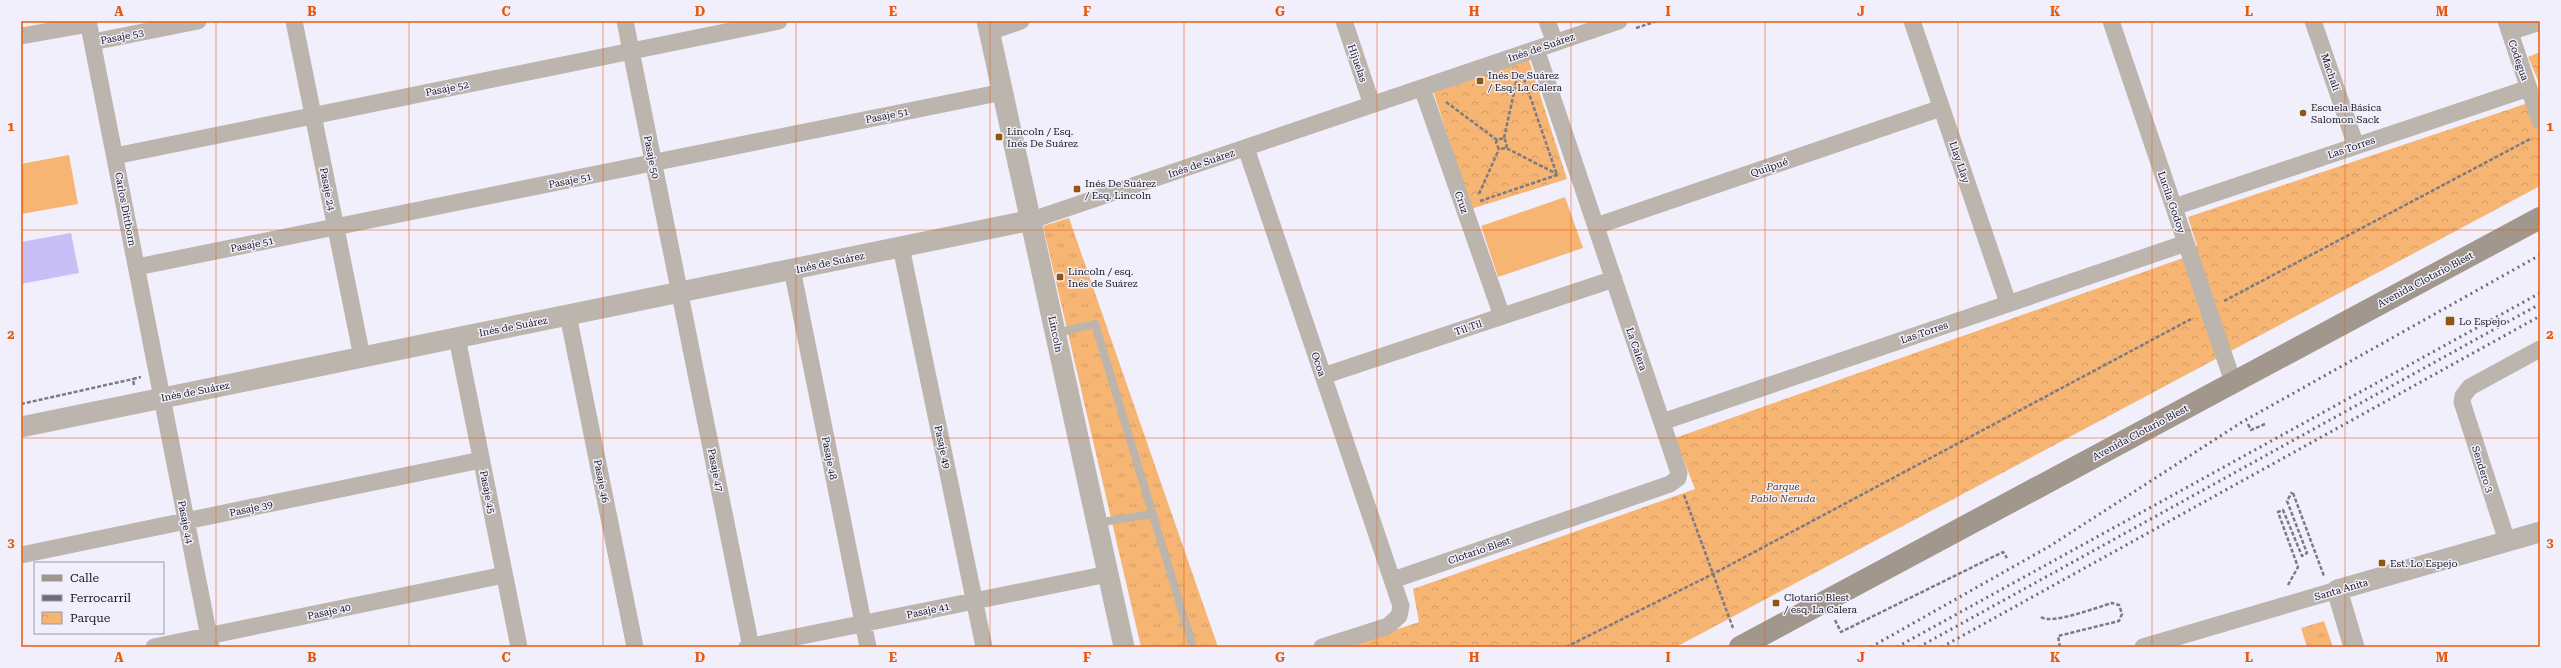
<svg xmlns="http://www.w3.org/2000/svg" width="2561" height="668" viewBox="0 0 2561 668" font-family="'Roboto Serif',serif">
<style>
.grass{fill:url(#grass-tufts)}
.park{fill:url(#park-crowns)}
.pitch{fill:#f6b573}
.building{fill:#c7bff6}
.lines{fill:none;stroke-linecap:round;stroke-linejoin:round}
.path{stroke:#7c7a84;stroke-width:2.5;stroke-dasharray:4 2;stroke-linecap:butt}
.service{stroke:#bcb5ae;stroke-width:8}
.minor{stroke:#bcb5ae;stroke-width:17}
.tertiary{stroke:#bcb5ae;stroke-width:21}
.secondary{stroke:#a2978d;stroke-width:22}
.rail{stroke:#6f6d77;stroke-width:3;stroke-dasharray:2 4;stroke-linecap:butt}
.grid{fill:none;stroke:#e8590c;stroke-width:1;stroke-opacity:0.55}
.poi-dot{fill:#8e560e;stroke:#f1effc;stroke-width:1.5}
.labels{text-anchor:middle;stroke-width:3;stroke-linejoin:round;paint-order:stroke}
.street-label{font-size:10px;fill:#18171e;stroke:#f1effc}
.poi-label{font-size:10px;fill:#18171e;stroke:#f1effc;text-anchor:start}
.park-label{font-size:10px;font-style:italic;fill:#5a3b1b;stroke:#f1effc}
.neatline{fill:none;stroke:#e8590c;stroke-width:1.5}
.grid-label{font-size:13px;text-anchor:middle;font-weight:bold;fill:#e8590c}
</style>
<defs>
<pattern id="grass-tufts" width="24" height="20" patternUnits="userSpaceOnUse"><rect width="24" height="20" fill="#f6b573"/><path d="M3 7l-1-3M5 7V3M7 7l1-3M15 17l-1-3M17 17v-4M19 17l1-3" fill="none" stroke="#d29b63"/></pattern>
<pattern id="park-crowns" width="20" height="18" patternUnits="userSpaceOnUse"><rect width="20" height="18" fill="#f6b573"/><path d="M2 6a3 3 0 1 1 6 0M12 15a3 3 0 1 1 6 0" fill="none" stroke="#d29b63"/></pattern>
</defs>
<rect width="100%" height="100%" fill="#f1effc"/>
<path class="grass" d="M 1069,218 L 1218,647 L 1141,647 L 1043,226 Z
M 2324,621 L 2333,647 L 2307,647 L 2301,628 Z"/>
<path class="park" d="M 2540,52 L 2540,85 L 2528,57 Z
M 1529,60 L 1567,179 L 1471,209 L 1433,90 Z
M 2540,99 L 2540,186 L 1676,647 L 1345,647 L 1419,622 L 1413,589 L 1695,489 L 1675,438 L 2183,258 L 2197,246 L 2188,217 Z"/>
<path class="pitch" d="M 69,155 L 78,204 L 21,214 L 21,164 Z
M 1565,197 L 1583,248 L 1498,277 L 1481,226 Z"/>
<path class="building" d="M 71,233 L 79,273 L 21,284 L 21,242 Z"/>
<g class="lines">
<path class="path" d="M 1636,28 L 1657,21
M 1522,73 L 1557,175
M 1446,102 L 1497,140
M 1504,138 L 1518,74
M 1506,148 L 1507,144 L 1504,138 L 1497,140 L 1496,143 L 1499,149 L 1506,148 L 1557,174
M 1479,194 L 1499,149
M 1480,201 L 1560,174
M 2224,301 L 2532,138
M 134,385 L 133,379 L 141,377
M 21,404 L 133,379
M 2248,424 L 2251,430 L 2265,424
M 2293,493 L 2324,576
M 1684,495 L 1733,628
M 2288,585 L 2298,567 L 2278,512 L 2283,510 L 2302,556 L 2307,553 L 2287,501 L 2292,492
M 2041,617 C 2051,625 2098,607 2112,603 L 2119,605 L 2122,614 L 2119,621 L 2058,636 L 2060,647
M 1835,620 L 1841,632 L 2003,552 L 2007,558
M 1566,647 L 1713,574 L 2193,318"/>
<path class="service" d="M 1057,333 L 1095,324 L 1193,647
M 1097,523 L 1152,514"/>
<path class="minor" d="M 88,21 L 211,647
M 294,21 L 362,357
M 625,21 L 751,647
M 1344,21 L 1372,105
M 1547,21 L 1555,43
M 1912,21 L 2008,303
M 2111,21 L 2233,382
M 2313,21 L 2356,146
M 2506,21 L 2540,121
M 989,32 L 1021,21
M 2510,32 L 2540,22
M 21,36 L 89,24
M 93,42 L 198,21
M 1422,88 L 1502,316
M 1246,148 L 1401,606 L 1399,616 L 1388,626 L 1322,647
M 115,156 L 779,21
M 2174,207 L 2529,88
M 1032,220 L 1619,21
M 1596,226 L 1941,108
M 901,247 L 984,647
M 137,267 L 1003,92
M 792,269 L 868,647
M 568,315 L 635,647
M 457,338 L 519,647
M 1323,376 L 1614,279
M 1662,422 L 2186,243
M 2507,541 L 2462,402 L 2463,396 L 2470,387 L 2540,349
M 21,555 L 481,460
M 1393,580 L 1670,484 L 1678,478 L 1679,473 L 1536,49
M 154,647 L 504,575
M 747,647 L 1108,574
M 2143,647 L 2337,590"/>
<path class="tertiary" d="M 987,21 L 1124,647
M 21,427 L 1032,220
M 2354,647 L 2337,590 L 2540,532"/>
<path class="secondary" d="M 1740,647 L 2540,218"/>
<path class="rail" d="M 1871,647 L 2050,546 L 2242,422 L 2540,255
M 1897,647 L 2540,293
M 1919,647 L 2540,304
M 1942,647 L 2540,316"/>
</g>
<path class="grid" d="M 216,21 L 216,647M 409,21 L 409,647M 603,21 L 603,647M 796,21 L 796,647M 990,21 L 990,647M 1184,21 L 1184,647M 1377,21 L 1377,647M 1571,21 L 1571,647M 1765,21 L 1765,647M 1958,21 L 1958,647M 2152,21 L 2152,647M 2345,21 L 2345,647M 21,230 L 2540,230M 21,438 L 2540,438"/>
<g class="poi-dot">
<rect x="1476" y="77" width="8" height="8" rx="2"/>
<circle cx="2303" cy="113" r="4"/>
<rect x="995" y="133" width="8" height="8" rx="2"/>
<rect x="1073" y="185" width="8" height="8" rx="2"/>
<rect x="1056" y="273" width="8" height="8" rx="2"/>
<rect x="2445" y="316" width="10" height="10" rx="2"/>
<rect x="2378" y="559" width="8" height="8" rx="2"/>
<rect x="1772" y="599" width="8" height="8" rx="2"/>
</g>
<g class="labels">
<g class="street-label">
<text transform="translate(122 36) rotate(-11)" y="4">Pasaje 53</text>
<text transform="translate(1541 47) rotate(-19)" y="4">Inés de Suárez</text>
<text transform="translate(2519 60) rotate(71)" y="4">Codegua</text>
<text transform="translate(1358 63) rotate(71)" y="4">Hijuelas</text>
<text transform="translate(2331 72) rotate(71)" y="4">Machalí</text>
<text transform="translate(447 88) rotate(-11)" y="4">Pasaje 52</text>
<text transform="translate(887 115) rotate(-11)" y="4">Pasaje 51</text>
<text transform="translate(2351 147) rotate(-19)" y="4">Las Torres</text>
<text transform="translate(652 157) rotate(79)" y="4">Pasaje 50</text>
<text transform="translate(1960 162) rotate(71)" y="4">Llay Llay</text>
<text transform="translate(1201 163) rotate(-19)" y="4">Inés de Suárez</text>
<text transform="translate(1769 167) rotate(-19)" y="4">Quilpué</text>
<text transform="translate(570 180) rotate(-11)" y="4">Pasaje 51</text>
<text transform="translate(328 189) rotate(79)" y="4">Pasaje 24</text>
<text transform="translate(1462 202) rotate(71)" y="4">Cruz</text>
<text transform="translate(2172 202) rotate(71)" y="4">Lucila Godoy</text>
<text transform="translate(126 209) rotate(79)" y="4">Carlos Dittborn</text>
<text transform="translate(252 244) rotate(-11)" y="4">Pasaje 51</text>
<text transform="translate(830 262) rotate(-12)" y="4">Inés de Suárez</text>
<text transform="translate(2425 279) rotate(-28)" y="4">Avenida Clotario Blest</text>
<text transform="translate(513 326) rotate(-11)" y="4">Inés de Suárez</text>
<text transform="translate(1468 327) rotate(-19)" y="4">Til Til</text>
<text transform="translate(1924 332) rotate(-19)" y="4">Las Torres</text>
<text transform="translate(1056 334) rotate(78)" y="4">Lincoln</text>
<text transform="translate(1637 349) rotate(71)" y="4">La Calera</text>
<text transform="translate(1319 364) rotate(71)" y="4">Ocoa</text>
<text transform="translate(195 391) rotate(-11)" y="4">Inés de Suárez</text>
<text transform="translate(2140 432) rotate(-28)" y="4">Avenida Clotario Blest</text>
<text transform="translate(943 447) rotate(78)" y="4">Pasaje 49</text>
<text transform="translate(830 458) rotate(79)" y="4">Pasaje 48</text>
<text transform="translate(2483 469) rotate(72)" y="4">Sendero 3</text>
<text transform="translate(716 470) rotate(79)" y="4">Pasaje 47</text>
<text transform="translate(602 481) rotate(79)" y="4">Pasaje 46</text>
<text transform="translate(488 492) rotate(79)" y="4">Pasaje 45</text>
<text transform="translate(251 508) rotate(-12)" y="4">Pasaje 39</text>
<text transform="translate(186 522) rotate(79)" y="4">Pasaje 44</text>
<text transform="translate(1479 550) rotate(-19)" y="4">Clotario Blest</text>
<text transform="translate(2341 589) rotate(-16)" y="4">Santa Anita</text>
<text transform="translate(928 610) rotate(-12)" y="4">Pasaje 41</text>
<text transform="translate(329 611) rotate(-12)" y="4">Pasaje 40</text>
</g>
<g class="poi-label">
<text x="1488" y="79">Inés De Suárez<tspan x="1488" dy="12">/ Esq. La Calera</tspan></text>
<text x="2311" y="111">Escuela Básica<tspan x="2311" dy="12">Salomon Sack</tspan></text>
<text x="1007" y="135">Lincoln / Esq.<tspan x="1007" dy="12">Inés De Suárez</tspan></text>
<text x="1085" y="187">Inés De Suárez<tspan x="1085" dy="12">/ Esq. Lincoln</tspan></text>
<text x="1068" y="275">Lincoln / esq.<tspan x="1068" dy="12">Inés de Suárez</tspan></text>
<text x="2459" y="325">Lo Espejo</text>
<text x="2390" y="567">Est. Lo Espejo</text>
<text x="1784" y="601">Clotario Blest<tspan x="1784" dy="12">/ esq. La Calera</tspan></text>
</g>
<g class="park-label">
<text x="1783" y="490">Parque<tspan x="1783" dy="12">Pablo Neruda</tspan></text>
</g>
</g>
<rect width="2561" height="668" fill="none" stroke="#f1effc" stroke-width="44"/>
<rect x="34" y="562" width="130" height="72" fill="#f1effc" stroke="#9a99a3"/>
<rect x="42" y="575" width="20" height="6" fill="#a2978d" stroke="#9a99a3"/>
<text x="70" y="582" font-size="12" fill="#18171e">Calle</text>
<rect x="42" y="595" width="20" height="6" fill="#6f6d77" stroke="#9a99a3"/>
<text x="70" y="602" font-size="12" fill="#18171e">Ferrocarril</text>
<rect x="42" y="612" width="20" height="12" fill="url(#park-crowns)" stroke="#9a99a3"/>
<text x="70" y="622" font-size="12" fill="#18171e">Parque</text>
<rect x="22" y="22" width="2517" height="624" class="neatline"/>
<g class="grid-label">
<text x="119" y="16">A</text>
<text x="312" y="16">B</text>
<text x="506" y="16">C</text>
<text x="700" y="16">D</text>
<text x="893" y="16">E</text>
<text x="1087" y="16">F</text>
<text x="1280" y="16">G</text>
<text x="1474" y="16">H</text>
<text x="1668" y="16">I</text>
<text x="1861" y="16">J</text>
<text x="2055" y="16">K</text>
<text x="2249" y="16">L</text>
<text x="2442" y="16">M</text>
<text x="11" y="131">1</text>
<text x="2550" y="131">1</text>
<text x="11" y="339">2</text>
<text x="2550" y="339">2</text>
<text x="11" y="547">3</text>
<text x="2550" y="547">3</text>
<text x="119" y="662">A</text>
<text x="312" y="662">B</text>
<text x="506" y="662">C</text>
<text x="700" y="662">D</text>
<text x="893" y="662">E</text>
<text x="1087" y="662">F</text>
<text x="1280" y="662">G</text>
<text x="1474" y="662">H</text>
<text x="1668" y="662">I</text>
<text x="1861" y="662">J</text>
<text x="2055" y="662">K</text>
<text x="2249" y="662">L</text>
<text x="2442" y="662">M</text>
</g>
</svg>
